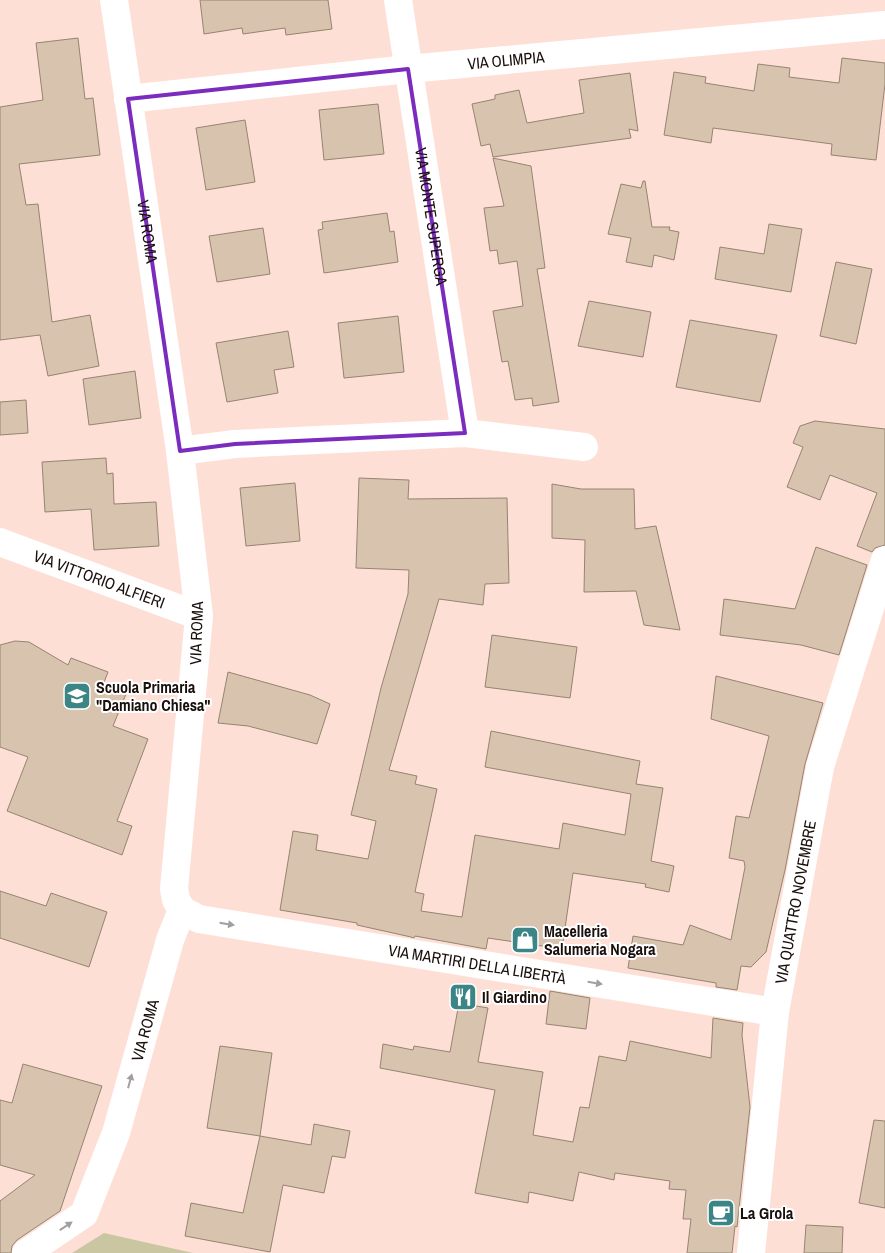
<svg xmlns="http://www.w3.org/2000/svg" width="885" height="1253" viewBox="0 0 885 1253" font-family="'Archivo Narrow',sans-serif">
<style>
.green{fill:#cbc6a2}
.building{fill:#d7c3ae;stroke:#968470}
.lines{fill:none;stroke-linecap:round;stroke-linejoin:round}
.minor{stroke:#fff;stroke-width:28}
.oneway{fill:#a39f9e}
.marked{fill:none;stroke:#7b2cbf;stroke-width:4;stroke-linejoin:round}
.labels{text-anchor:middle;stroke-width:4;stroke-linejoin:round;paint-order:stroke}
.street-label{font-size:16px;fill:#190f0c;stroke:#fff}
.poi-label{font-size:16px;font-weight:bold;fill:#190f0c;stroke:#fff;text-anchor:start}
</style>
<rect width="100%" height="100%" fill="#fedfd6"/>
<path class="green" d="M 104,1233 L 193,1253 L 72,1253 Z"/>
<path class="building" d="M 200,0 L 328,0 L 332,29 L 286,35 L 285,28 L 243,34 L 242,28 L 204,34 Z
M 78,38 L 85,99 L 93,98 L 100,155 L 19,164 L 26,205 L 38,204 L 52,322 L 90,315 L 99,366 L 48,376 L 40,335 L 0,340 L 0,107 L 43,100 L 36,43 Z
M 842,58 L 885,63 L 885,84 L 876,160 L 831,155 L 832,144 L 713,128 L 711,143 L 664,135 L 674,72 L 706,77 L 705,83 L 754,91 L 758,64 L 790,68 L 789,77 L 839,83 Z
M 630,73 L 638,131 L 629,129 L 631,138 L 493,157 L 490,144 L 481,146 L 472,104 L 495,99 L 495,95 L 519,90 L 527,123 L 584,113 L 579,80 Z
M 378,104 L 384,154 L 324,160 L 319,110 Z
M 245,120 L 255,182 L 206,190 L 196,128 Z
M 493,158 L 531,166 L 545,268 L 537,269 L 559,402 L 533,406 L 532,398 L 515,400 L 508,361 L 502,362 L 493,311 L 523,306 L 517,261 L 499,264 L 497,250 L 490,251 L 484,208 L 504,206 Z
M 643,181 L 645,181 L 652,227 L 670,227 L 669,230 L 679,232 L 674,260 L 654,255 L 652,267 L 626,262 L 631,238 L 608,234 L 621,184 L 641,188 Z
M 387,213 L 390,232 L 394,231 L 398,262 L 324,273 L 318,230 L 323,229 L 322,222 Z
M 769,224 L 802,229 L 791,292 L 715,279 L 720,247 L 764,254 Z
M 263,228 L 270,274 L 217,282 L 209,236 Z
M 836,262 L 872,269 L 856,344 L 820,336 Z
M 589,301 L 651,312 L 643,357 L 578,346 Z
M 398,316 L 404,372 L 344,378 L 338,323 Z
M 690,320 L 777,335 L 760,402 L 676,387 Z
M 288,331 L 294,367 L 274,370 L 278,393 L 227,402 L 216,343 Z
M 135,371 L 141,418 L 89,425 L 83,379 Z
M 26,400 L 28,433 L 0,435 L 0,402 Z
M 815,421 L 885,429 L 885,545 L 875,548 L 872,552 L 857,546 L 877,493 L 830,475 L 820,500 L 787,487 L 803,447 L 793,443 L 800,426 Z
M 106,458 L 107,474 L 113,473 L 114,504 L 156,502 L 159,546 L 94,550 L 91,509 L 45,512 L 42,462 Z
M 359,478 L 409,480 L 408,499 L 507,498 L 509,583 L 485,584 L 483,605 L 439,599 L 389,770 L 417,776 L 415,784 L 437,789 L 415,892 L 424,894 L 421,911 L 462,917 L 475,835 L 559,849 L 563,823 L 625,835 L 631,794 L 485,767 L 491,731 L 640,761 L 636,784 L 663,788 L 651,861 L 674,866 L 669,892 L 645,887 L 646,884 L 573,873 L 562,949 L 488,938 L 486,949 L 415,936 L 414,938 L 411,937 L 357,925 L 357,923 L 280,910 L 293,831 L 318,835 L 316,850 L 368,859 L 376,821 L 351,815 L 381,688 L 408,594 L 409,570 L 356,568 Z
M 295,483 L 300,541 L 246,546 L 240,488 Z
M 552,484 L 581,489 L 634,489 L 635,529 L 656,526 L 680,630 L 644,625 L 636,591 L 584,592 L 585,540 L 552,538 Z
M 816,547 L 867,565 L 839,655 L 801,645 L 720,635 L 724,599 L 795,609 Z
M 492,635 L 577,647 L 570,698 L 485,687 Z
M 15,641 L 29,642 L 68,665 L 71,658 L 108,672 L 103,685 L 126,694 L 113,726 L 148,739 L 117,821 L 132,826 L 122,855 L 7,811 L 28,757 L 0,747 L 0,645 Z
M 228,672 L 310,695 L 330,704 L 317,744 L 248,726 L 218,723 Z
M 716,676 L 823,703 L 805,764 L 785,870 L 766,952 L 751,967 L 741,966 L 737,990 L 716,987 L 716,983 L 628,968 L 633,936 L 683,945 L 690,925 L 731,940 L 745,867 L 744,861 L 729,858 L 736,816 L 749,818 L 769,736 L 711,719 Z
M 0,891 L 46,906 L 51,893 L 107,912 L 89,967 L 0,938 Z
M 550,991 L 590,998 L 586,1029 L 546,1024 Z
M 459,1003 L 488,1008 L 478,1062 L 543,1072 L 533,1135 L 573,1142 L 580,1107 L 589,1108 L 599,1056 L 626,1061 L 630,1041 L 711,1058 L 713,1018 L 743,1023 L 742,1035 L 750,1107 L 737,1227 L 735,1226 L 732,1253 L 687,1253 L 691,1219 L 683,1219 L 686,1190 L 669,1189 L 670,1181 L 615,1173 L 614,1180 L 579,1172 L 573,1201 L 529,1192 L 528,1203 L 475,1193 L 495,1090 L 380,1068 L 383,1044 L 413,1050 L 414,1046 L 450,1052 Z
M 220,1046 L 272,1053 L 260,1136 L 207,1128 Z
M 23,1064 L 102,1086 L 60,1211 L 17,1240 L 12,1246 L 11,1253 L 0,1253 L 0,1201 L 35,1175 L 0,1165 L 0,1100 L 12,1103 Z
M 874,1120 L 885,1121 L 885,1208 L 859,1203 Z
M 314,1124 L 350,1131 L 345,1158 L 332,1156 L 324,1193 L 283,1185 L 270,1252 L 185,1236 L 191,1203 L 243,1213 L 260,1136 L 311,1145 Z
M 806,1225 L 843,1227 L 842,1253 L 804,1253 Z"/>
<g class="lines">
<g class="minor">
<path id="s1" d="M 114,0 L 180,451 L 199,616 L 174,889 L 176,900 L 182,910"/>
<path id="s2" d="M 398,0 L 465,433"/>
<path id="s3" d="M 128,99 L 408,69 L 885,25"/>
<path d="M 180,451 L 235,444 L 465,433 L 584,447"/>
<path id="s4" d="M 0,542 L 199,616"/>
<path id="s5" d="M 182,910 L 199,919 L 775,1012"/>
<path id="s6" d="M 26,1253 L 84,1214 L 116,1133 L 170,940 L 182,910"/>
<path id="s7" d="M 751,1253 L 775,1012 L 820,767 L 885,560"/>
</g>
</g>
<defs><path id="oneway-solid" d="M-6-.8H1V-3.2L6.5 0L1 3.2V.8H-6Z" transform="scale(1.25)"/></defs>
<g class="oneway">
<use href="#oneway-solid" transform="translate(227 924) rotate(9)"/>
<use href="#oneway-solid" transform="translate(595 983) rotate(9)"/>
<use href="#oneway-solid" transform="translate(130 1081) rotate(-75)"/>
<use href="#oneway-solid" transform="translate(66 1226) rotate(-34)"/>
</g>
<path class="marked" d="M 408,69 L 465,433 L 235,444 L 180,451 L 128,99 Z"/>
<defs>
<g id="school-square" transform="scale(1.4375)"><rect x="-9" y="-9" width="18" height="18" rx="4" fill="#3c8586" stroke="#fff"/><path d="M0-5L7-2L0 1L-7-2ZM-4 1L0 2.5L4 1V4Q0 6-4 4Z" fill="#fff"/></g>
<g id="shop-square" transform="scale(1.4375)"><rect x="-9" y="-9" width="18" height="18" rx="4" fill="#3c8586" stroke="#fff"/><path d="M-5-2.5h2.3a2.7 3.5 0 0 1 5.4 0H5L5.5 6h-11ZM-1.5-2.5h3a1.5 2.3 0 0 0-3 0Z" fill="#fff"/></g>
<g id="restaurant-square" transform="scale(1.4375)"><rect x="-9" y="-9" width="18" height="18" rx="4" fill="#3c8586" stroke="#fff"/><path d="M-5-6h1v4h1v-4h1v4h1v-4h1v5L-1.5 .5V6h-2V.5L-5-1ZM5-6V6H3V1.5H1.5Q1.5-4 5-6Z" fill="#fff"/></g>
<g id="cafe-square" transform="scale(1.4375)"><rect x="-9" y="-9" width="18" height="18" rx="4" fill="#3c8586" stroke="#fff"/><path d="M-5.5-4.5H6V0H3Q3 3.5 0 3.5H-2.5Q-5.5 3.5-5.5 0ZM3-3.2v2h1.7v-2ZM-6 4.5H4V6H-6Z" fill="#fff"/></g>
</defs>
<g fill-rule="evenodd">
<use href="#school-square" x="77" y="696"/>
<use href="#shop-square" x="525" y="940"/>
<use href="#restaurant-square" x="463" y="997"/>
<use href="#cafe-square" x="721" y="1213"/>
</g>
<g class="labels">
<g class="street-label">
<text dy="6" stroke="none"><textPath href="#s3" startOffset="380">VIA OLIMPIA</textPath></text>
<text dy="6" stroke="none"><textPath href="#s2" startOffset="219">VIA MONTE SUPERGA</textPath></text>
<text dy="6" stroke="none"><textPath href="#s1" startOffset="234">VIA ROMA</textPath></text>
<text dy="6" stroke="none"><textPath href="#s4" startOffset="106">VIA VITTORIO ALFIERI</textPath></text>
<text transform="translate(196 633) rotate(-88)" y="6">VIA ROMA</text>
<text dy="6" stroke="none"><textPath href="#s7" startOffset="354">VIA QUATTRO NOVEMBRE</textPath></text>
<text dy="6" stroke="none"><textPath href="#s5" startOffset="301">VIA MARTIRI DELLA LIBERTÀ</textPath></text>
<text dy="6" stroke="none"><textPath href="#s6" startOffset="264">VIA ROMA</textPath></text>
</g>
<g class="poi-label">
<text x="96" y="693">Scuola Primaria<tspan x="96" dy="18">"Damiano Chiesa"</tspan></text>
<text x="544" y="937">Macelleria<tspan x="544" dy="18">Salumeria Nogara</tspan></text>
<text x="482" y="1003">Il Giardino</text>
<text x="740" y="1219">La Grola</text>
</g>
</g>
</svg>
